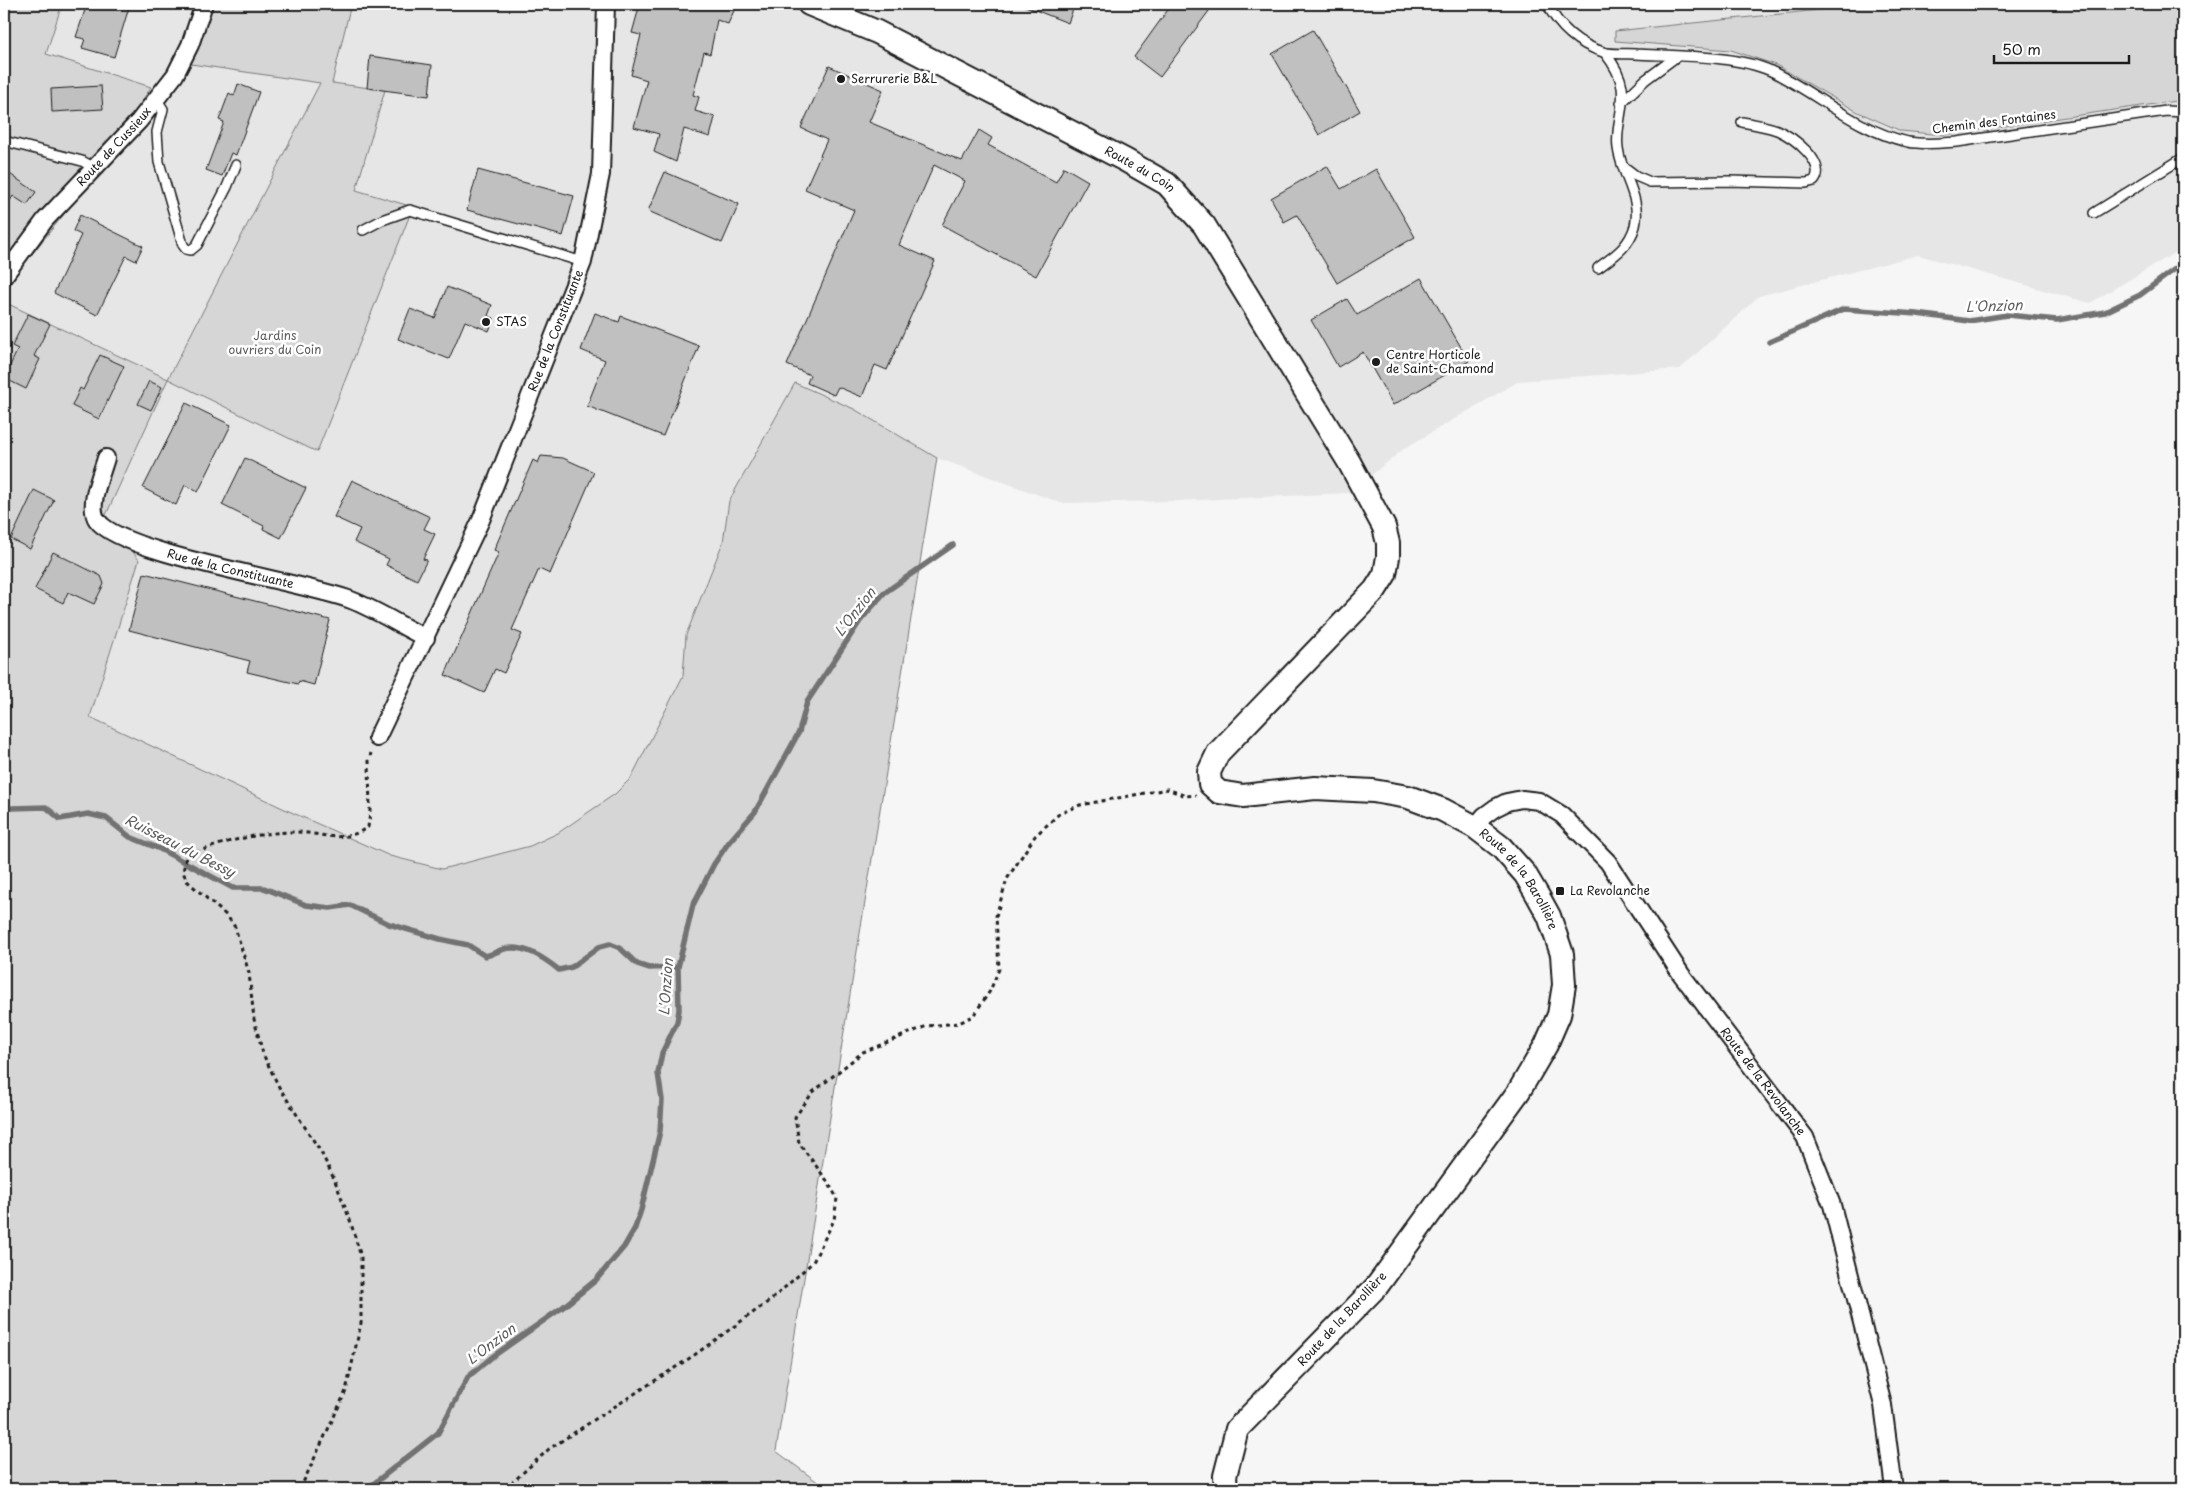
<svg xmlns="http://www.w3.org/2000/svg" width="2187" height="1493" viewBox="0 0 2187 1493" font-family="'Playpen Sans',sans-serif">
<style>
.built{fill:#e6e6e6}
.green{fill:#d6d6d6;stroke:#797979}
.lines{fill:none;stroke-linecap:round;stroke-linejoin:round}
.stream{stroke:#727272;stroke-width:5.5}
.building{fill:#c0c0c0;stroke:#1c1c1c}
.lane-casing{stroke:#1c1c1c;stroke-width:12}
.street-casing{stroke:#1c1c1c;stroke-width:20}
.secondary-casing{stroke:#1c1c1c;stroke-width:26}
.path{stroke:#1c1c1c;stroke-width:3;stroke-dasharray:4 4;stroke-linecap:butt}
.lane{stroke:#fff;stroke-width:9}
.street{stroke:#fff;stroke-width:16}
.secondary{stroke:#fff;stroke-width:22}
.poi-dot{fill:#1c1c1c;stroke:#fff;stroke-width:2}
.labels{text-anchor:middle;stroke-width:5;stroke-linejoin:round;paint-order:stroke}
.poi-label{font-size:12px;fill:#1c1c1c;stroke:#fff;text-anchor:start}
.street-label{font-size:12px;fill:#1c1c1c;stroke:#fff}
.park-label{font-size:12px;fill:#5d5d5d;stroke:#fff}
.water-label{font-size:14px;font-style:italic;fill:#5d5d5d;stroke:#fff}
</style>
<rect width="100%" height="100%" fill="#f6f6f6"/>
<filter id="ink" filterUnits="userSpaceOnUse"><feTurbulence type="fractalNoise" baseFrequency=".02" numOctaves="2"/><feDisplacementMap in="SourceGraphic" scale="10" xChannelSelector="R" yChannelSelector="G"/><feConvolveMatrix kernelMatrix="1 2 1 2 8 2 1 2 1" color-interpolation-filters="sRGB"/></filter>
<g filter="url(#ink)">
<path class="built" d="M 62,4 L 1878,4 L 1616,31 L 1615,41 L 1731,50 L 1776,65 L 1858,112 L 1901,131 L 1943,135 L 2183,100 L 2183,248 L 2090,303 L 1918,255 L 1759,296 L 1680,369 L 1519,381 L 1405,448 L 1349,493 L 1178,501 L 1061,503 L 937,458 L 854,409 L 795,383 L 729,501 L 723,542 L 686,635 L 683,676 L 631,778 L 615,794 L 558,833 L 530,846 L 442,869 L 390,856 L 291,812 L 90,718 L 139,560 L 106,515 L 168,379 L 4,302 L 4,289 L 93,178 L 151,87 L 45,54 Z"/>
<path class="green" d="M 4,4 L 62,4 L 46,54 L 151,87 L 93,178 L 4,289 Z
M 212,4 L 351,4 L 332,83 L 385,90 L 356,190 L 413,207 L 317,452 L 168,379 L 106,515 L 139,560 L 90,717 L 291,812 L 390,856 L 442,869 L 530,846 L 558,833 L 615,794 L 631,778 L 683,676 L 686,635 L 723,542 L 729,501 L 795,383 L 854,409 L 937,458 L 776,1451 L 827,1489 L 4,1489 L 4,302 L 168,379 L 320,83 L 191,64 Z
M 1878,4 L 2183,4 L 2183,100 L 1943,135 L 1901,131 L 1858,112 L 1776,65 L 1731,50 L 1615,41 L 1615,31 Z"/>
<g class="lines">
<path class="stream" d="M 1769,342 L 1844,309 L 1917,314 L 1969,321 L 2007,315 L 2057,320 L 2105,312 L 2140,295 L 2183,263
M 4,811 L 12,808 L 46,807 L 60,819 L 88,814 L 106,818 L 130,837 L 160,849 L 233,888 L 264,888 L 306,905 L 330,908 L 350,905 L 389,924 L 440,939 L 468,945 L 485,956 C 492,955 497,951 504,949 C 524,944 544,958 559,970 L 572,967 L 599,947 L 610,944 L 620,948 L 637,964 L 649,968 L 678,967
M 367,1489 L 438,1433 L 468,1377 L 492,1357 L 563,1307 L 596,1280 L 624,1247 L 635,1228 L 641,1210 L 660,1131 L 662,1100 L 658,1073 L 662,1053 L 677,1022 L 679,1010 L 678,967 L 693,905 L 714,864 L 729,842 L 755,812 L 799,732 L 807,702 L 860,621 L 884,593 L 953,545"/>
</g>
<path class="building" d="M 87,4 L 130,4 L 114,57 L 82,48 L 85,39 L 76,37 Z
M 640,4 L 737,4 L 728,24 L 717,20 L 710,54 L 704,52 L 693,95 L 699,97 L 695,111 L 715,117 L 710,137 L 684,129 L 676,162 L 654,152 L 659,134 L 634,127 L 647,80 L 631,75 L 641,35 L 632,33 Z
M 1020,4 L 1075,4 L 1068,23 Z
M 1172,4 L 1199,4 L 1209,11 L 1160,77 L 1134,57 Z
M 1313,30 L 1360,111 L 1319,135 L 1272,54 Z
M 370,56 L 432,65 L 429,96 L 367,88 Z
M 829,66 L 883,90 L 869,122 L 962,161 L 979,130 L 992,138 L 988,145 L 1056,182 L 1064,167 L 1088,181 L 1036,276 L 942,225 L 965,181 L 934,165 L 899,245 L 935,261 L 887,370 L 875,365 L 862,397 L 838,387 L 834,395 L 807,383 L 810,375 L 787,365 L 854,210 L 805,189 L 827,140 L 801,128 Z
M 238,84 L 259,92 L 236,155 L 231,153 L 222,176 L 206,170 L 224,122 L 219,120 L 229,93 L 234,96 Z
M 101,86 L 103,109 L 52,112 L 51,89 Z
M 1327,166 L 1341,189 L 1376,169 L 1415,237 L 1337,283 L 1297,215 L 1284,222 L 1271,198 Z
M 4,170 L 36,192 L 27,205 L 13,196 L 4,210 Z
M 478,170 L 574,196 L 563,236 L 467,210 Z
M 665,172 L 739,204 L 722,243 L 648,211 Z
M 80,215 L 143,246 L 136,261 L 126,256 L 97,315 L 54,293 L 81,235 L 73,231 Z
M 1421,278 L 1469,361 L 1393,405 L 1363,352 L 1338,367 L 1311,320 L 1347,299 L 1357,315 Z
M 447,287 L 492,305 L 488,316 L 494,318 L 489,331 L 465,321 L 449,359 L 398,339 L 410,309 L 435,318 Z
M 595,313 L 619,322 L 621,316 L 699,346 L 663,436 L 587,406 L 605,360 L 581,350 Z
M 28,314 L 50,324 L 34,356 L 40,359 L 26,389 L 4,378 L 18,349 L 12,346 Z
M 100,355 L 124,366 L 99,419 L 72,406 L 80,388 L 83,390 Z
M 149,381 L 162,387 L 151,410 L 138,404 Z
M 186,403 L 231,425 L 198,492 L 185,485 L 176,505 L 143,488 Z
M 541,456 L 563,458 L 594,472 L 550,574 L 539,569 L 512,630 L 522,634 L 504,673 L 495,669 L 484,693 L 445,675 L 499,552 L 494,550 L 533,460 L 538,463 Z
M 245,458 L 306,488 L 281,538 L 263,529 L 264,526 L 222,505 Z
M 352,480 L 430,517 L 424,529 L 435,534 L 423,559 L 427,560 L 417,580 L 386,565 L 389,559 L 354,542 L 360,529 L 334,517 Z
M 34,490 L 54,500 L 30,549 L 11,539 Z
M 53,552 L 101,576 L 104,584 L 94,604 L 68,592 L 63,603 L 35,589 Z
M 144,573 L 330,620 L 314,685 L 299,681 L 298,684 L 247,672 L 250,661 L 129,630 Z"/>
<g class="lines">
<g class="lane-casing">
<path id="lane" d="M 1547,4 C 1559,27 1578,44 1603,52 C 1613,55 1626,53 1636,54 C 1675,56 1737,55 1771,71 C 1817,93 1857,131 1908,142 C 1925,145 1941,143 1957,142 L 2166,111 L 2183,112
M 157,100 L 163,109 L 157,132 L 159,162 L 183,245 L 186,249 L 191,250 L 197,245 L 227,187 L 236,165
M 1621,103 L 1645,80 L 1676,57
M 4,141 L 82,161 L 93,167
M 1623,166 L 1636,176 L 1650,182 L 1729,181 L 1806,183 L 1814,181 C 1828,163 1793,137 1777,130 C 1766,126 1754,124 1742,122
M 2094,213 L 2183,158
M 363,230 L 382,220 L 410,210 L 583,262
M 1598,268 C 1614,256 1629,247 1635,226 C 1642,198 1621,174 1618,148 C 1615,128 1625,107 1622,87 C 1620,74 1613,63 1605,53"/>
</g>
<g class="street-casing">
<g id="street">
<path id="s1" d="M 4,276 L 45,220 L 139,121 L 175,75 L 190,45 L 204,4"/>
<path id="s2" d="M 106,458 C 102,473 87,506 97,520 C 120,554 304,582 351,600 C 377,610 401,626 426,638"/>
<path id="s3" d="M 377,738 L 481,520 L 583,262 L 601,174 L 606,4"/>
<path id="s4" d="M 1475,827 L 1484,816 L 1495,808 L 1507,802 L 1522,799 L 1539,801 L 1562,815 L 1608,862 L 1681,974 L 1805,1137 L 1832,1205 L 1883,1405 L 1894,1489"/>
</g>
</g>
<g class="secondary-casing">
<g id="secondary">
<path id="s5" d="M 809,4 L 877,32 L 1125,160 L 1167,184 L 1204,225 L 1349,462 L 1384,527 L 1388,543 L 1388,557 L 1385,574 L 1375,590 L 1218,753 L 1209,772 L 1210,784 L 1219,792 L 1243,796 L 1315,788 L 1373,791 L 1408,797 L 1443,810 L 1475,827 L 1501,847 L 1525,874 L 1538,896 L 1549,916 L 1562,954 L 1564,985 L 1559,1015 L 1546,1045 L 1519,1091 L 1377,1286 L 1237,1429 L 1225,1476 L 1226,1489"/>
</g>
</g>
<path class="path" d="M 300,1489 L 346,1391 L 361,1323 L 361,1257 L 350,1220 L 335,1181 L 321,1152 L 279,1087 L 263,1054 L 254,1019 L 249,973 L 235,927 L 227,916 L 187,881 L 183,872 L 186,857 C 217,843 256,833 290,832 C 319,831 340,846 368,827 L 370,813 L 369,760 L 371,753
M 505,1489 L 549,1449 L 693,1356 L 772,1299 L 813,1262 L 834,1220 L 837,1198 L 828,1182 L 799,1143 L 795,1117 L 813,1092 L 863,1052 L 927,1026 L 959,1023 L 973,1016 L 990,991 L 999,969 L 996,916 L 1007,879 L 1035,836 L 1059,814 L 1080,805 L 1167,789 L 1186,796 L 1196,795"/>
<use href="#lane" class="lane"/>
<use href="#street" class="street"/>
<use href="#secondary" class="secondary"/>
</g>
</g>
<g class="poi-dot">
<circle cx="841" cy="79" r="5"/>
<circle cx="486" cy="322" r="5"/>
<circle cx="1376" cy="362" r="5"/>
<rect x="1555" y="886" width="10" height="10" rx="2.5"/>
</g>
<g class="labels">
<g class="poi-label">
<text x="851" y="83">Serrurerie B&amp;L</text>
<text x="496" y="326">STAS</text>
<text x="1386" y="359">Centre Horticole<tspan x="1386" dy="14">de Saint-Chamond</tspan></text>
<text x="1570" y="895">La Revolanche</text>
</g>
<g class="street-label">
<text transform="translate(1994 122) rotate(-7)" y="4">Chemin des Fontaines</text>
<text dy="4" stroke="none"><textPath href="#s1" startOffset="170">Route de Cussieux</textPath></text>
<text dy="4" stroke="none"><textPath href="#s5" startOffset="370">Route du Coin</textPath></text>
<text dy="4" stroke="none"><textPath href="#s3" startOffset="445">Rue de la Constituante</textPath></text>
<text dy="4" stroke="none"><textPath href="#s2" startOffset="208">Rue de la Constituante</textPath></text>
<text dy="4" stroke="none"><textPath href="#s5" startOffset="1479">Route de la Barollière</textPath></text>
<text dy="4" stroke="none"><textPath href="#s4" startOffset="435">Route de la Revolanche</textPath></text>
<text transform="translate(1342 1319) rotate(-47)" y="4">Route de la Barollière</text>
</g>
<g class="park-label">
<text x="275" y="340">Jardins<tspan x="275" dy="14">ouvriers du Coin</tspan></text>
</g>
<g class="water-label">
<text transform="translate(1994 306) rotate(-2)" y="5">L'Onzion</text>
<text transform="translate(855 612) rotate(-52)" y="5">L'Onzion</text>
<text transform="translate(180 846) rotate(27)" y="5">Ruisseau du Bessy</text>
<text transform="translate(666 987) rotate(-86)" y="5">L'Onzion</text>
<text transform="translate(491 1344) rotate(-37)" y="5">L'Onzion</text>
</g>
</g>
<rect width="2187" height="1493" fill="none" stroke="#fff" stroke-width="20"/>
<rect x="10" y="10" width="2167" height="1473" fill="none" stroke="#1c1c1c" stroke-width="2" filter="url(#ink)"/>
<path d="M1994 55v8h135v-8" fill="none" stroke="#1c1c1c" stroke-width="2.5"/>
<text x="2002" y="55" font-size="15" fill="#1c1c1c" stroke="#ffffff" stroke-width="4" paint-order="stroke">50 m</text>
</svg>
